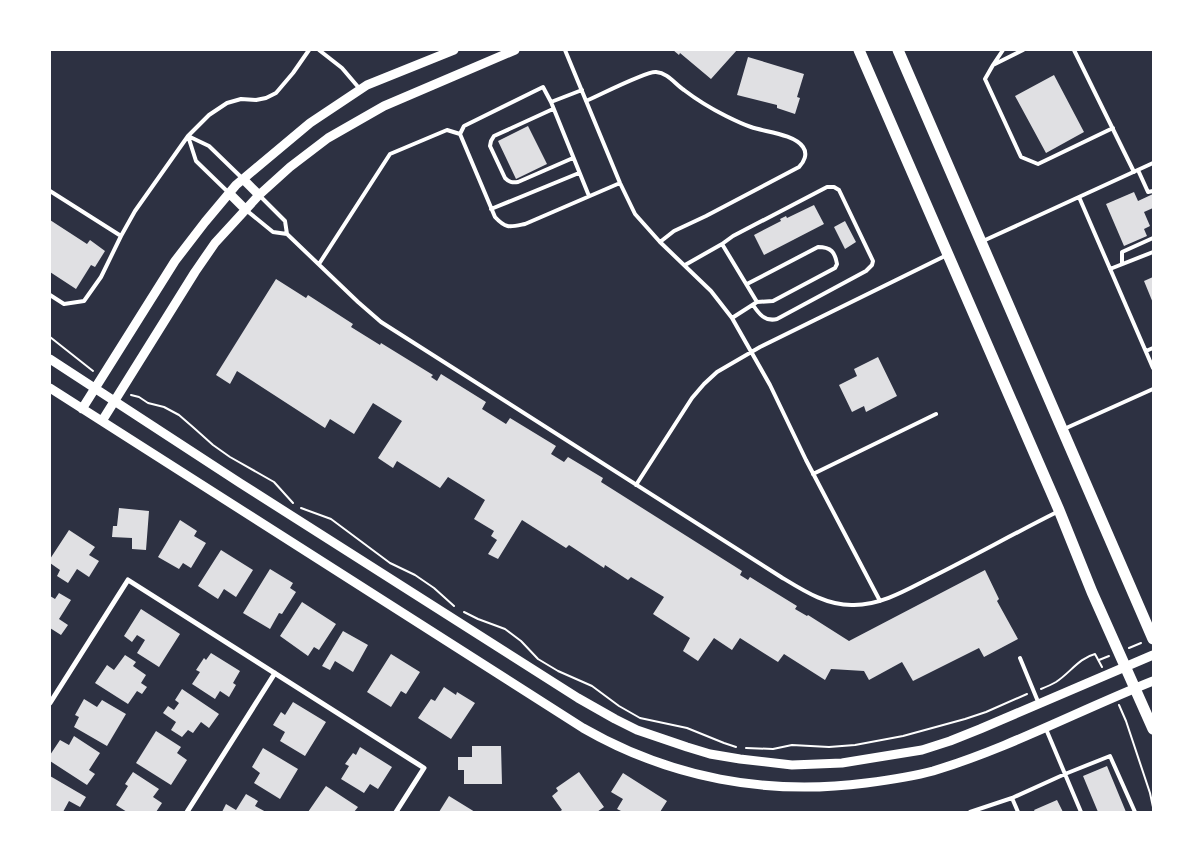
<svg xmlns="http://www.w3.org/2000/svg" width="1203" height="862" viewBox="0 0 1203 862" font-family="'Sofia Sans Condensed',sans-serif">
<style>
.building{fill:#e0e0e3}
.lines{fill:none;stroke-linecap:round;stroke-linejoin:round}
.path{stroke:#fff;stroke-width:2}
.service{stroke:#fff;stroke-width:4}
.minor{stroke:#fff;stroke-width:5}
.tertiary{stroke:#fff;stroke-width:9}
.primary{stroke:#fff;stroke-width:11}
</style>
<rect width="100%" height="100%" fill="#2d3142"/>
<path class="building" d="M 673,50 L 737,50 L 711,79 L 680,53 L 679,55 Z
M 748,57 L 804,74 L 797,97 L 800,98 L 795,114 L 777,108 L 777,105 L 737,95 Z
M 1054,75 L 1084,132 L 1046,153 L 1015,96 Z
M 528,126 L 547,164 L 516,179 L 498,141 Z
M 1134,192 L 1138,201 L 1153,194 L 1153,208 L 1144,212 L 1150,226 L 1144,229 L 1147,236 L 1124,246 L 1106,204 Z
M 814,205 L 824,224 L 764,255 L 754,235 L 781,221 L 780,219 L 786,216 L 787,218 Z
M 50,220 L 87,244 L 90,240 L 105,251 L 95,267 L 91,265 L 76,289 L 50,272 Z
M 845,221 L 856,242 L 845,249 L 834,227 Z
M 1153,277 L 1153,303 L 1144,281 Z
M 276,279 L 306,298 L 308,295 L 353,324 L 351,327 L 380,345 L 381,343 L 433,375 L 431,377 L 437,381 L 441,374 L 486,402 L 482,409 L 506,424 L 510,418 L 556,446 L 551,454 L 564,462 L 568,457 L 603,478 L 601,482 L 742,571 L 740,575 L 748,580 L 750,577 L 797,606 L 795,609 L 807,616 L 808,615 L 849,641 L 985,570 L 999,599 L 997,601 L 1018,639 L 984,657 L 979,648 L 913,681 L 902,662 L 869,680 L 864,671 L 831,669 L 825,680 L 784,654 L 778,662 L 740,638 L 732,650 L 714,638 L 698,661 L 683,651 L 690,638 L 653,614 L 664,597 L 631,577 L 628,580 L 605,565 L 604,568 L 569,545 L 566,548 L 522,520 L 498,559 L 488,554 L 497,540 L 491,536 L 494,531 L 474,519 L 485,500 L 448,477 L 440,488 L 397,461 L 393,468 L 378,458 L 402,421 L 373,403 L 354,434 L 330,419 L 325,428 L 237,371 L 230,384 L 216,375 Z
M 878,357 L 897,396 L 866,412 L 864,406 L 852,412 L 839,385 L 857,376 L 854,369 Z
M 119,508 L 149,511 L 146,550 L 132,549 L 132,538 L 112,537 L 113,526 L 117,526 Z
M 180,520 L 197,531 L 194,536 L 206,543 L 191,568 L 183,563 L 179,569 L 158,557 Z
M 69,530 L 95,547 L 89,555 L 99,561 L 89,577 L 77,569 L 68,583 L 57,576 L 60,570 L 50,563 L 50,559 Z
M 221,550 L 253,570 L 236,597 L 224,589 L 218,599 L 198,586 Z
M 270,569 L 293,583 L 290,588 L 296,592 L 282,614 L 279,613 L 270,629 L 243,613 Z
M 59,593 L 71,600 L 59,619 L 68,625 L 61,635 L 50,628 L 50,596 L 55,599 Z
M 302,602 L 336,624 L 319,650 L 314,647 L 308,656 L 280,636 Z
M 141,609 L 180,634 L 159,667 L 137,653 L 145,640 L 137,635 L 132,642 L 124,636 Z
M 343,631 L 368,645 L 353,672 L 335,661 L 330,670 L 322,666 Z
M 211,653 L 240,671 L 233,683 L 236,685 L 229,697 L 220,691 L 215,699 L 192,684 L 200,672 L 196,670 L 204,658 L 206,660 Z
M 391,654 L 420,672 L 406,694 L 401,691 L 391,707 L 367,692 Z
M 125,655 L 136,662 L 133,666 L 146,675 L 141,683 L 147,687 L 142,694 L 137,691 L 128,704 L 95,683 L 107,665 L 114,670 Z
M 444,687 L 456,695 L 457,692 L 475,703 L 451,739 L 418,718 L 431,699 L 435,701 Z
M 182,689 L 219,714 L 209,728 L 201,722 L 193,733 L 188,730 L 182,737 L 171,730 L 176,722 L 163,713 L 168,706 L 174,710 L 179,703 L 175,700 Z
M 84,699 L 97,707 L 102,700 L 126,714 L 107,746 L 74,727 L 79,717 L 75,715 Z
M 293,702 L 326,722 L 305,756 L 280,741 L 285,732 L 273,725 L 281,712 L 285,715 Z
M 156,731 L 181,747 L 177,753 L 187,760 L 171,785 L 136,763 Z
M 74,736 L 100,753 L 89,770 L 95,774 L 87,785 L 50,761 L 50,755 L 60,740 L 69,745 Z
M 472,746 L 501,746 L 502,784 L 464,784 L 464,770 L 458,770 L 458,757 L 472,757 Z
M 360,747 L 392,767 L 378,789 L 370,784 L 364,793 L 341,779 L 349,766 L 345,764 L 353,753 L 356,755 Z
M 263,748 L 298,769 L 280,799 L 254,783 L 260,773 L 252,767 Z
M 1107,766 L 1126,812 L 1098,812 L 1083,776 Z
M 133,772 L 159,789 L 153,797 L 162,803 L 156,812 L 127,812 L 116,805 L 128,786 L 125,784 Z
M 579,772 L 604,807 L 597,812 L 559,812 L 562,810 L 552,796 L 558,791 L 556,788 Z
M 623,773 L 667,801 L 660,812 L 623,812 L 617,809 L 623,799 L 611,792 Z
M 50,776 L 86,797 L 80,807 L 69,801 L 63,812 L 50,812 Z
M 326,786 L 358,807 L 354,812 L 308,812 Z
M 246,794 L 258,801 L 255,806 L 266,812 L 222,812 L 226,804 L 236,810 Z
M 449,796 L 475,812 L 439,812 Z
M 1057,800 L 1063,812 L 1035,812 L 1034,810 Z"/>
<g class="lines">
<path class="path" d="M 50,337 L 93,371
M 131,395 L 139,397 L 148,403 L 164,407 L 179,415 L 194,428 L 213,445 L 230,457 L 274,482 L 293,503
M 301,508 L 331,519 L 390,563 L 415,575 L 434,588 L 454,606
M 464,612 L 478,619 L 505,629 L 521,641 L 538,659 L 558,671 L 592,686 L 619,706 L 640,718 L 687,728 L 724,743 L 736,747
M 1129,648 L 1141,643
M 1099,660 L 1109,656
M 1041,689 C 1046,687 1051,685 1056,682 C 1070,673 1079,658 1095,654 L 1102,667
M 1119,705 L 1126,721 L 1150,793 L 1153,807
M 746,748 L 773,749 L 792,745 L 829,747 L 855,745 L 903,736 L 965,719 L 986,712 L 1027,694"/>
<path class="service" d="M 319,50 L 342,68 L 359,88
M 565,50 L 620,183 L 635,214 L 660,242 L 711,291 L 732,318 L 770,385 L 806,460 L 880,601
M 1023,50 L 993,65 L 985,79 L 1021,157 L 1038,164 L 1113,128
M 1074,50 L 1134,172
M 993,65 L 1003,50
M 582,90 L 551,102 L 589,196
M 586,101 C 598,96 646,71 656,72 C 668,73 675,84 684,90 C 697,100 712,109 726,116 C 734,120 742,124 751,127 C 765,132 794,134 803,147 C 808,154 804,162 799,167 L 706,216 L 674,231 L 660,242
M 553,109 L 494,136 L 491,141 L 490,146 L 505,178 C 509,182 512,183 518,182 L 573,158
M 460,134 L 464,126 L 543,87 L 551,102
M 188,136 L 196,161 L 229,193
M 188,136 L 209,146 L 243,179
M 1138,170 L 1148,192 L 1153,191
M 50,191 L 121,236
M 260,196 L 285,221 L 287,234 L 358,302 L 381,322 L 781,577 C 804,591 827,606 854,605 C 882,605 908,589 932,577 C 974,556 1015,533 1057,512
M 1079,197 L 1153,368
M 491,209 L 579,173
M 246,210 L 273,232 L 287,234
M 983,241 L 1153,163
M 722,244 L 733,236 L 827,187 L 834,187 L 839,190 L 873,261 L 872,265 L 866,271 L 777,319 C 765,322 759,314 753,305
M 319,264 L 390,154 L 447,130 L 460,134 L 495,217 C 506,229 510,227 525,224 L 620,183
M 1122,264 L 1122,252 L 1153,238
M 685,265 L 722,244 L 757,302 L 732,318
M 1110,269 L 1153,252
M 747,284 L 818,247 C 831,247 835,252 837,264 L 835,268 L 773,301 L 757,302
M 50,295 L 64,304 L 84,301 L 101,277 L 121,236 L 135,211 L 188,136 L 209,115 L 227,103 L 241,99 L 256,100 L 266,98 L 276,93 L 293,73 L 309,50
M 1146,351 L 1153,348
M 1064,429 L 1153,389
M 813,474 L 936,414
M 636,485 L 692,398 L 704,384 L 717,372 L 760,347 L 947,255
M 1020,658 L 1039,704
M 1046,729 L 1081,812
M 970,812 L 1012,798
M 1018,812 L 1012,798 L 1065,774 L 1110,756 L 1135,812"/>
<path class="minor" d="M 50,703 L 128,580 L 424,768 L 396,812
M 187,812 L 275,673"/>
<path class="tertiary" d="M 243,179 L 259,195
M 229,193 L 246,210
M 50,359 L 240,483 L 578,698 L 615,719 L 637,730 L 687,747 L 710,754 L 740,759 L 792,765 L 842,763 L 922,750 L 950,741 L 980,729 L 1153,655
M 50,388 L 583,728 C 670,778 767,796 866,783 C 889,780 911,777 933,771 C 1009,748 1080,710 1153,681
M 82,409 L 175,261 L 205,222 L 236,185 L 310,123 L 367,85 L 454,50
M 102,421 L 195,272 L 215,243 L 259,195 L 290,167 L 328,138 L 384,106 L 515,50"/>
<path class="primary" d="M 859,50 L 1059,510 L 1092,592 L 1153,729
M 898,50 L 1153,639"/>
</g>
<rect width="1203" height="862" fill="none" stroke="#ffffff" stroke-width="102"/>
</svg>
